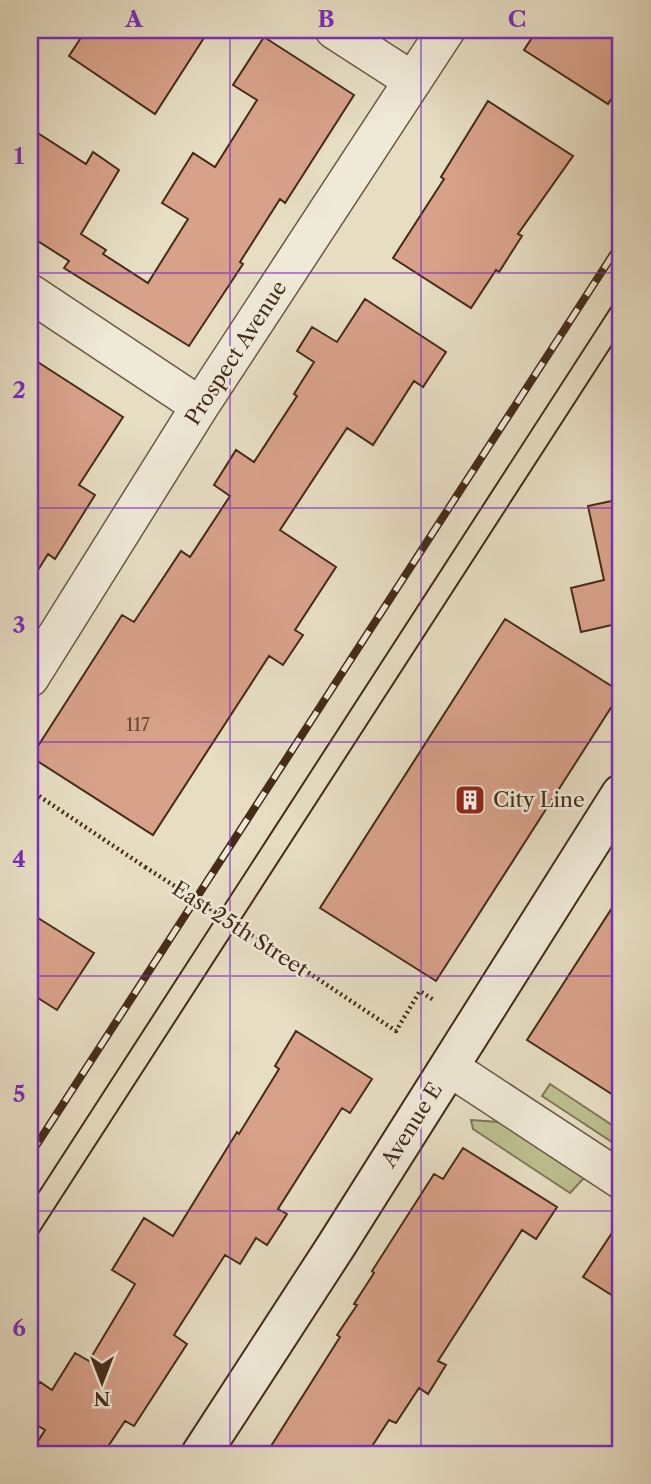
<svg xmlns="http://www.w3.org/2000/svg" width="651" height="1484" viewBox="0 0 651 1484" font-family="'Libre Caslon Text',serif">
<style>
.green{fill:#bcbf8f;stroke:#807654;stroke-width:2}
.building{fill:#d8a18a;stroke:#452c19;stroke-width:2}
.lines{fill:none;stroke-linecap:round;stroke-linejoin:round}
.street-casing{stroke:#6d5844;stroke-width:40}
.secondary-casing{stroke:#452c19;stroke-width:42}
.path{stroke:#452c19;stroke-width:4.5;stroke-dasharray:2 3.5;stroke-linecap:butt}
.street{stroke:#efe9d8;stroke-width:37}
.secondary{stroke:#efe9d8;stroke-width:38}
.tram{stroke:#452c19;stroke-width:2}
.rail-casing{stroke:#452c19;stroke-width:8}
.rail{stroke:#efe9d8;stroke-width:5;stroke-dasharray:16;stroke-linecap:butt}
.path-bridge{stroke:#452c19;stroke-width:4.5;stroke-dasharray:2 3.5;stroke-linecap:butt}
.grid{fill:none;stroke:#7b2cbf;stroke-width:2;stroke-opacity:0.55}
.labels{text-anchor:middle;stroke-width:5;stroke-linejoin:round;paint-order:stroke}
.number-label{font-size:18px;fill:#6a4935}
.street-label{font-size:21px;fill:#452c19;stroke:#efe9d8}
.poi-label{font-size:21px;fill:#452c19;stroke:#efe9d8;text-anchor:start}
.neatline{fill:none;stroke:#7b2cbf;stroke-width:2.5}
.grid-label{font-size:23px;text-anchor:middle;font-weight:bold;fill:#7b2cbf}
</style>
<rect width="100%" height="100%" fill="#e6ddc3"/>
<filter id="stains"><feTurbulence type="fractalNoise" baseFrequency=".00286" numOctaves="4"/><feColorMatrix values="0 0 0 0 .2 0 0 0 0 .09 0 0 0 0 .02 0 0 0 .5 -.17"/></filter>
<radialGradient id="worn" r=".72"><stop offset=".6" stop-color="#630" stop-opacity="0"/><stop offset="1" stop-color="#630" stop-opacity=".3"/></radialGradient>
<path class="green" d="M 550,1084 L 621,1131 L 621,1148 L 542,1096 Z
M 471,1120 L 499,1122 L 584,1178 L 570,1193 L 473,1129 Z"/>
<path class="building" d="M 86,30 L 209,30 L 155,114 L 69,56 Z
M 537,30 L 621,30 L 621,84 L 608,104 L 524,50 Z
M 264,37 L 354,95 L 285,203 L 280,199 L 240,262 L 243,264 L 189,346 L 64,268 L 69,261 L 30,236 L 30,128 L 86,164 L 93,152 L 119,170 L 81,234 L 106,250 L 103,254 L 148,283 L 188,219 L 162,203 L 193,153 L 215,167 L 257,100 L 233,85 Z
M 488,101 L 573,156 L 518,234 L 522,236 L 499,272 L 496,270 L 471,308 L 393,258 L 444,179 L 441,177 Z
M 365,299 L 446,352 L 423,387 L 414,381 L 373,445 L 347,428 L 280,530 L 336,567 L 295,630 L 303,635 L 283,665 L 269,656 L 153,835 L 31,757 L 122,615 L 134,622 L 181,551 L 190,557 L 230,496 L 214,485 L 236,450 L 254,462 L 297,396 L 294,394 L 314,362 L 297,351 L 312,327 L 337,342 Z
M 30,357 L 123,417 L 79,485 L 95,495 L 55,559 L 48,554 L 30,583 Z
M 621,499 L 621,623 L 581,632 L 571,588 L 604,580 L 588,506 Z
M 505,619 L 621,692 L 436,981 L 320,908 Z
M 621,894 L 621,1100 L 527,1040 Z
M 30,913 L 94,953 L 57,1010 L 30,993 Z
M 296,1031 L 372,1079 L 350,1113 L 342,1108 L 278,1209 L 287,1214 L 267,1245 L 256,1238 L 240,1264 L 225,1255 L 174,1335 L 187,1344 L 134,1426 L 125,1421 L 103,1454 L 30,1454 L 45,1430 L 30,1421 L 30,1398 L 40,1382 L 52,1390 L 75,1353 L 89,1361 L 135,1284 L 112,1270 L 144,1218 L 173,1236 L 237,1132 L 239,1134 L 279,1069 L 275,1066 Z
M 463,1148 L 557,1207 L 536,1239 L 522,1230 L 438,1361 L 446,1365 L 428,1394 L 419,1388 L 396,1423 L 389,1420 L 367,1454 L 266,1454 L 340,1337 L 337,1335 L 357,1305 L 354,1304 L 374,1273 L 372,1271 L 434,1174 L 443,1179 Z
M 621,1219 L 621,1301 L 583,1277 Z"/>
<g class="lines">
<g class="street-casing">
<path id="street" d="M 334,30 L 413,81
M 30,293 L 200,406
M 30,678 L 200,406 L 446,30
M 449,1067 L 621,1180"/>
</g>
<g class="secondary-casing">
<path id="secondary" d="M 201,1454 L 336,1246 L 621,794"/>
</g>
<path class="path" d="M 30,790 L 145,867
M 267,945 L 396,1031 L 420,991 L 435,1001"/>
<use href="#street" class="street"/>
<use href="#secondary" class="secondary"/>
<path class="tram" d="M 30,1206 L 621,292
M 30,1246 L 621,331"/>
<g class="rail-casing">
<path id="rail" d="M 30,1155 L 621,242"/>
</g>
<use href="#rail" class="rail"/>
<path class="path-bridge" d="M 145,867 L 267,945"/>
</g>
<path class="grid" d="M 230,30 L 230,1454M 421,30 L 421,1454M 30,273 L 621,273M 30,508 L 621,508M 30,742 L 621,742M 30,976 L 621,976M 30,1211 L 621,1211"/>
<defs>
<g id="building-square" transform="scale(1.575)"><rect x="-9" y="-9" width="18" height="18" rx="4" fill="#8f2418" stroke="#efe9d8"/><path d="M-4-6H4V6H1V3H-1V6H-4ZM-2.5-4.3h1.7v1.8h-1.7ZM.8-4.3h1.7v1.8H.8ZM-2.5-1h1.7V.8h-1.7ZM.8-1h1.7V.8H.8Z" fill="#fff"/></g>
</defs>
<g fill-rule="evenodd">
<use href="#building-square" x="470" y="800"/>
</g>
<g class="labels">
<g class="number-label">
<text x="138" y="731">117</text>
</g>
<g class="street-label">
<text transform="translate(236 353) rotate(-57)" y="7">Prospect Avenue</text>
<text transform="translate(240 929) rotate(33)" y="7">East 25th Street</text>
<text transform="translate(412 1125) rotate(-58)" y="7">Avenue E</text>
</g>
<g class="poi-label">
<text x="493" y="807">City Line</text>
</g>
</g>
<rect width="651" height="1484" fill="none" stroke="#e6ddc3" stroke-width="77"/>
<g transform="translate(102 1382) rotate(180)" stroke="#efe9d8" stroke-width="5" paint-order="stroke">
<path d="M0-5L12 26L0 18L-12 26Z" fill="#452c19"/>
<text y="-10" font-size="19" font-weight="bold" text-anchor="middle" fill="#452c19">N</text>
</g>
<rect x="38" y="38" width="574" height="1408" class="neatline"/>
<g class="grid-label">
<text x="134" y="27">A</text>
<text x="326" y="27">B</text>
<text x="517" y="27">C</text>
<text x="19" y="164">1</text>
<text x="19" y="398">2</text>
<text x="19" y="633">3</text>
<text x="19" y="867">4</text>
<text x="19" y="1102">5</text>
<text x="19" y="1336">6</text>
</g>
<rect width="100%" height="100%" filter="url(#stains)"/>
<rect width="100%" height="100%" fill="url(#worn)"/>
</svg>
